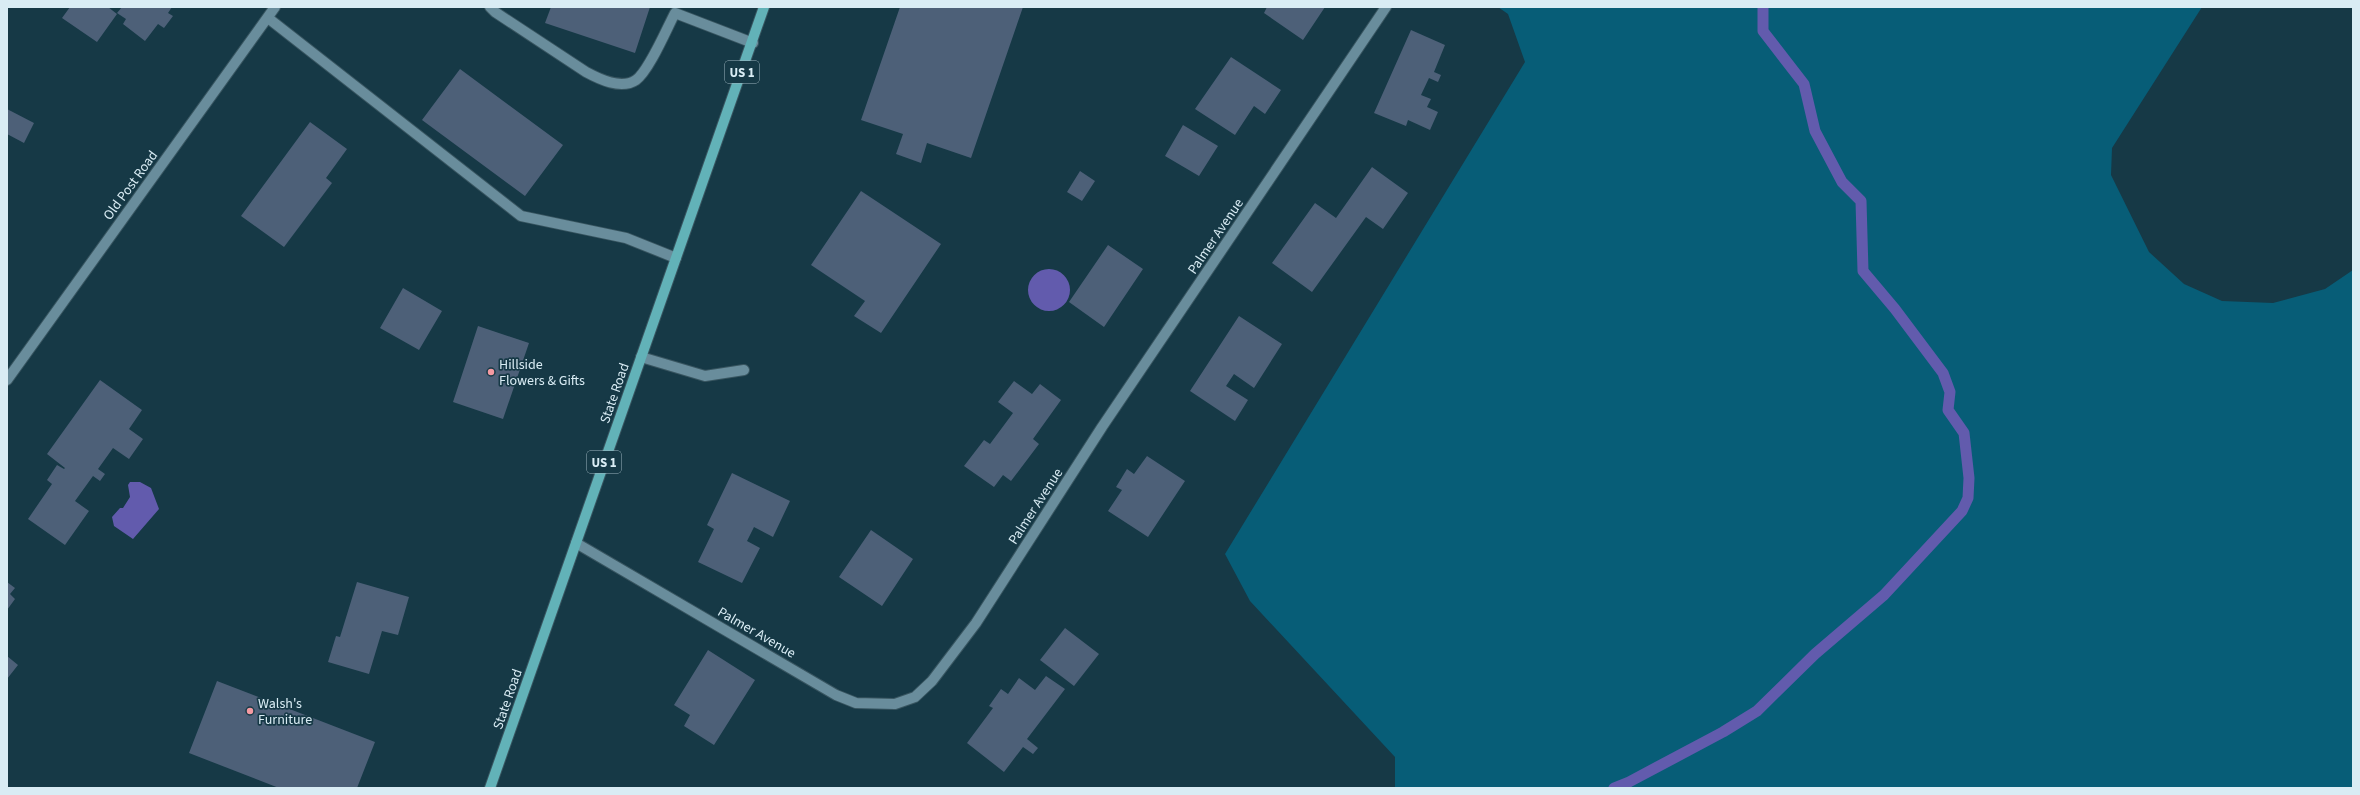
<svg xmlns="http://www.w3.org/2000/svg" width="2360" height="795" viewBox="0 0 2360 795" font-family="'Source Sans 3',sans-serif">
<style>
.green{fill:#075d77}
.water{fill:#625bad}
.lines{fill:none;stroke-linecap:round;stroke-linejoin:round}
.stream{stroke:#625bad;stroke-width:11}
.building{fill:#4d6078}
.lane-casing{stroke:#385560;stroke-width:12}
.street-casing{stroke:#385560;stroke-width:12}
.primary-casing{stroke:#385560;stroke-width:12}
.lane{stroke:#698d9c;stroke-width:10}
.street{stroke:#698d9c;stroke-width:10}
.primary{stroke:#62b2b8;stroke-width:10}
.poi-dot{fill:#f49aa2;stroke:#163946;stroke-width:1.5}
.labels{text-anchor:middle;stroke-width:3.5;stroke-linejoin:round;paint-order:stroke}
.shield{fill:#163946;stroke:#9eb6c0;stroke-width:1}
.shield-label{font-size:13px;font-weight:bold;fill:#d9ecf4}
.street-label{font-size:14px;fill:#d9ecf4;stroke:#163946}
.poi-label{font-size:14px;fill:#d9ecf4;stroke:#163946;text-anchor:start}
</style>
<rect width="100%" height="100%" fill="#163946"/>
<path class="green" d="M 1498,7 L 2202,7 L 2112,148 L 2111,175 L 2149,252 L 2184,284 L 2222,301 L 2273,303 L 2325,289 L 2353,270 L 2353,788 L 1395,788 L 1395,757 L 1250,601 L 1225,554 L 1525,62 L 1508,14 Z"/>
<path class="water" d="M1028 290a21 21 0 1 1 42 0a21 21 0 1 1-42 0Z
M 130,482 L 140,482 L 151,488 L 159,509 L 133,539 L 114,526 L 112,517 L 120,508 L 123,508 L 130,497 L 128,485 Z"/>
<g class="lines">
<path class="stream" d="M 1614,788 L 1629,782 L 1723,732 L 1757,711 L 1815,654 L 1884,595 L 1962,511 L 1968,498 L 1969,478 L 1964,433 L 1948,410 L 1950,392 L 1943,373 L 1895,309 L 1863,271 L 1861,201 L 1842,182 L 1815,131 L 1804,84 L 1763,31 L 1763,7"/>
</g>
<path class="building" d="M 70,7 L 108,7 L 117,14 L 97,42 L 62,18 Z
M 122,7 L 172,7 L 168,13 L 173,16 L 164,28 L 158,24 L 145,41 L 123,24 L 126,19 L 117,13 Z
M 551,7 L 650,7 L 635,53 L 545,23 Z
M 900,7 L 1023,7 L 971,158 L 927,143 L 921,163 L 896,154 L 903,134 L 861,120 Z
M 1267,7 L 1325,7 L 1303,40 L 1264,13 Z
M 1411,30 L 1445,45 L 1434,72 L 1441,75 L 1438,82 L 1429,78 L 1421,95 L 1431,99 L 1427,107 L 1438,112 L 1430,130 L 1408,120 L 1406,126 L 1374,113 Z
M 1231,57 L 1281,90 L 1265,114 L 1254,106 L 1235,135 L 1195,109 Z
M 460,69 L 563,145 L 525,196 L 422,120 Z
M 7,109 L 34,123 L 24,143 L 7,134 Z
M 310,122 L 347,149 L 326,178 L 332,183 L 284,247 L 241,216 Z
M 1183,125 L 1218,146 L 1199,176 L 1165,156 Z
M 1372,167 L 1408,193 L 1383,229 L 1366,217 L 1312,292 L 1272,263 L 1315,203 L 1336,218 Z
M 1080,171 L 1095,181 L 1082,201 L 1067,192 Z
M 861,191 L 941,244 L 881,333 L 854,316 L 865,301 L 811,265 Z
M 1108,245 L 1143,269 L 1104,327 L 1069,302 Z
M 403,288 L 442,311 L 419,350 L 380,328 Z
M 1239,316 L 1282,344 L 1254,388 L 1234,374 L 1226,386 L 1248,400 L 1235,421 L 1190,391 Z
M 478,326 L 529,343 L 503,419 L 453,402 Z
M 100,380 L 142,410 L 129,429 L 143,439 L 129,459 L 113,448 L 98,469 L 105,474 L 100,481 L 93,476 L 75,501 L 89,511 L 65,545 L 28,519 L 52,484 L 47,480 L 57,465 L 64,469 L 65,468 L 47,454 Z
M 1014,381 L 1032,394 L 1040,384 L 1061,400 L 1033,439 L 1039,444 L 1011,481 L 1003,475 L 994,487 L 964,466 L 984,440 L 990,444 L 1013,413 L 998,402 Z
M 1147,456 L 1185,481 L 1148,537 L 1108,511 L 1122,490 L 1116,487 L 1127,469 L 1134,474 Z
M 732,473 L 790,501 L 773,537 L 754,527 L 747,541 L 760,548 L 742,583 L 698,562 L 714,529 L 707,525 Z
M 871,530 L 913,559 L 882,606 L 839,577 Z
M 7,582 L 15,588 L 10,594 L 15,599 L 7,610 Z
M 357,582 L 409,597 L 398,635 L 382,631 L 369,674 L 328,662 L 336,636 L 340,637 Z
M 1065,628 L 1099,654 L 1074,686 L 1040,660 Z
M 708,650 L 755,680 L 714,745 L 684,726 L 690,715 L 674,705 Z
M 7,656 L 18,665 L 7,679 Z
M 1046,676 L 1065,689 L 1027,739 L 1038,748 L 1033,754 L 1023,747 L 1004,772 L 967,743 L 993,708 L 989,706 L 1001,689 L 1008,694 L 1019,678 L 1035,690 Z
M 217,681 L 375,742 L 357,788 L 279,788 L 189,753 Z"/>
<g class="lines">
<g class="lane-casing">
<path id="lane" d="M 490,7 L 495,12 L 586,72 C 599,79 621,90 636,80 C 649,71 667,28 675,13 L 753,43
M 268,18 L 521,216 L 626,238 L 676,258
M 641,357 L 705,376 L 744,370"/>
</g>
<g class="street-casing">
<path id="street" d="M 7,380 L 275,7
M 576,543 L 836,695 L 856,703 L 895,704 L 915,697 L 932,681 L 976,623 L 1102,427 L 1386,7"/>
</g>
<g class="primary-casing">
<path id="primary" d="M 490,788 L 764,7"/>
</g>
<use href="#lane" class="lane"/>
<use href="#street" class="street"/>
<use href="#primary" class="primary"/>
</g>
<g class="poi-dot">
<circle cx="491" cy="372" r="4"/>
<circle cx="250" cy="711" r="4"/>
</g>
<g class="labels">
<g class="shield">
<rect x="725" y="61" width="34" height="22" rx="3"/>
<rect x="587" y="451" width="34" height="22" rx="3"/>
</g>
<g class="shield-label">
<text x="742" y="77">US 1</text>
<text x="604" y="467">US 1</text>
</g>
<g class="street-label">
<text transform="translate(130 185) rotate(-54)" y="5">Old Post Road</text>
<text transform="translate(1215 236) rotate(-56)" y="5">Palmer Avenue</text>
<text transform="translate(614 393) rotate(-71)" y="5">State Road</text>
<text transform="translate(1035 506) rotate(-57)" y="5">Palmer Avenue</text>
<text transform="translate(757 632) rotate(30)" y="5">Palmer Avenue</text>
<text transform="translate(507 699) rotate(-71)" y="5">State Road</text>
</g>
<g class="poi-label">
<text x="499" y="369">Hillside<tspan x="499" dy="16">Flowers &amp; Gifts</tspan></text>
<text x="258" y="708">Walsh's<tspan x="258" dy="16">Furniture</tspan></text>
</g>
</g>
<rect width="2360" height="795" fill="none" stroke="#d9ecf4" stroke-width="16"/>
</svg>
